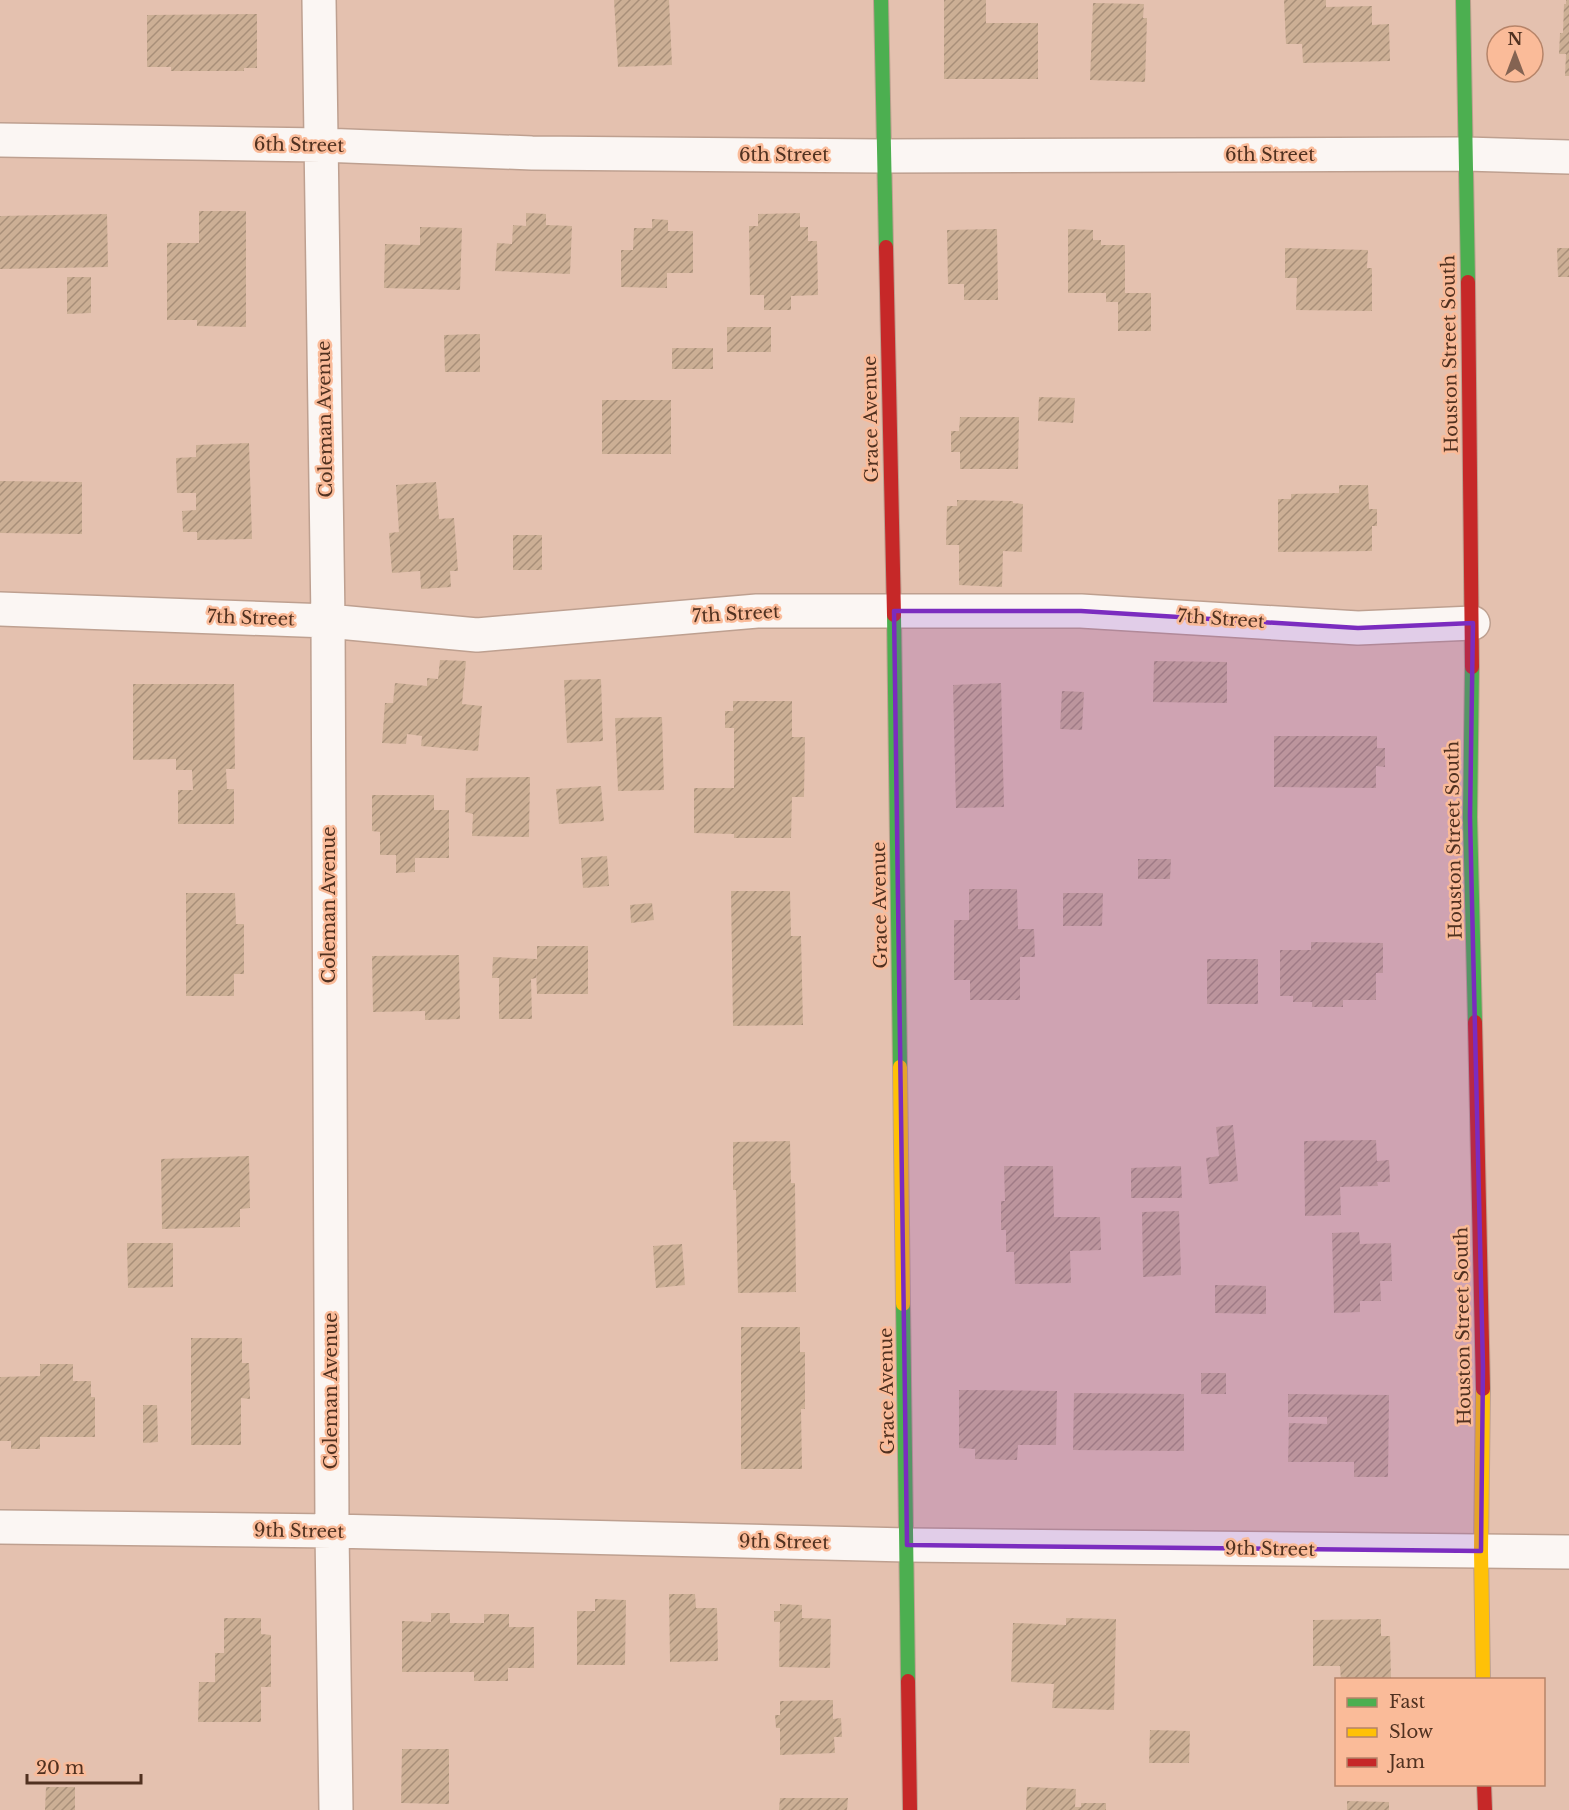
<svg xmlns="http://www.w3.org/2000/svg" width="1569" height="1810" viewBox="0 0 1569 1810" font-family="'Libre Baskerville',serif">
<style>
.building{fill:url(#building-hatch)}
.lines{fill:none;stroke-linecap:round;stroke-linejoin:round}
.street-casing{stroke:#bea090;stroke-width:36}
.fast-casing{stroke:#bea090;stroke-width:16}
.slow-casing{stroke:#bea090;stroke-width:16}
.jam-casing{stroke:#bea090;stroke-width:16}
.street{stroke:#fbf6f3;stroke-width:33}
.fast{stroke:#4caf50;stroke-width:14}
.slow{stroke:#ffc107;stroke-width:14}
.jam{stroke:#c62828;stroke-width:14}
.marked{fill:#7b2cbf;fill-opacity:0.2;stroke:#7b2cbf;stroke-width:4.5;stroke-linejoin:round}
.labels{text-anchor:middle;stroke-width:5;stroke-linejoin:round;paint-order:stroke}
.street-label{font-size:18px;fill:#503120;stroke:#fabb99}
</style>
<defs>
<pattern id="building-hatch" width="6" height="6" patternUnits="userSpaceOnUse" patternTransform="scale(1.5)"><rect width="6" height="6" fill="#ccaf95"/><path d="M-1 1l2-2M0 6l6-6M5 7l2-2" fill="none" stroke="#a88f79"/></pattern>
</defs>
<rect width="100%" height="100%" fill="#e4c1af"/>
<path class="building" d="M 614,0 L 669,0 L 672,65 L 618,67 Z
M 944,0 L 986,0 L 986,23 L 1038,23 L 1038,79 L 944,79 Z
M 1284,0 L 1326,0 L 1326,7 L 1372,6 L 1372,25 L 1389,24 L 1390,61 L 1303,63 L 1302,44 L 1286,44 Z
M 1566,0 L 1569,0 L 1569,76 L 1565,76 L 1566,54 L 1559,54 L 1560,33 L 1563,33 L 1564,4 L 1566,4 Z
M 1093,3 L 1144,4 L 1143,18 L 1147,18 L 1145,82 L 1090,80 Z
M 257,14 L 257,68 L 244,68 L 244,71 L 171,71 L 171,67 L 147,67 L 147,15 Z
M 199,211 L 246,211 L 246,327 L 197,326 L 197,320 L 167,320 L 167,243 L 199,243 Z
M 526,213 L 546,214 L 546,225 L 572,226 L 570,274 L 495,271 L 497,243 L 512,244 L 513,225 L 526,226 Z
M 800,213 L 800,227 L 808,227 L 808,241 L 817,241 L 818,295 L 791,296 L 791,310 L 764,310 L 764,295 L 750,295 L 749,226 L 758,226 L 758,214 Z
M 107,214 L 108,267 L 0,269 L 0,216 Z
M 652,219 L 668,220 L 668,231 L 693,231 L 693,273 L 667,273 L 667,288 L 621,287 L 621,250 L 633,250 L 634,228 L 652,228 Z
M 420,227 L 462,228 L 460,290 L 384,288 L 385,244 L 420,245 Z
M 997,229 L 998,300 L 964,300 L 964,284 L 948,284 L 947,230 Z
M 1068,229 L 1093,230 L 1093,240 L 1101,240 L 1101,245 L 1125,245 L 1125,293 L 1151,293 L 1151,331 L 1118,331 L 1118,302 L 1106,302 L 1106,293 L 1068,293 Z
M 1285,248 L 1368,250 L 1367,268 L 1372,268 L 1372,311 L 1296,310 L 1297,278 L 1285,278 Z
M 1557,248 L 1569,248 L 1569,277 L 1558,277 Z
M 67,277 L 91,277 L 91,313 L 67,314 Z
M 727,327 L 771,327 L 771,352 L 727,352 Z
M 480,334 L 480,372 L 445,372 L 444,335 Z
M 672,348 L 713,348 L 713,369 L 672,369 Z
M 1039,397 L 1075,398 L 1073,423 L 1038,421 Z
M 602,400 L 671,400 L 671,454 L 602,454 Z
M 960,417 L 1019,417 L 1018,469 L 960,469 L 960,452 L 951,452 L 951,431 L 959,431 Z
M 249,443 L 252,539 L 197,540 L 197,532 L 183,532 L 182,511 L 196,510 L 196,493 L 177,493 L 176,458 L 196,457 L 196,445 Z
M 0,481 L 82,482 L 82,534 L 0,533 Z
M 436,482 L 439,519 L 454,518 L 458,571 L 450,571 L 451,587 L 421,589 L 420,571 L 392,573 L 389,533 L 399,532 L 396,485 Z
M 1339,485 L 1368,485 L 1369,509 L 1377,509 L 1377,526 L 1372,526 L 1372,551 L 1278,552 L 1278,499 L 1291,499 L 1291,494 L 1339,493 Z
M 957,500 L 1013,501 L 1013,503 L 1023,504 L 1022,552 L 1003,551 L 1002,587 L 959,585 L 959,545 L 946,545 L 947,506 L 957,506 Z
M 513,535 L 542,535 L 542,570 L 513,570 Z
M 440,660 L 466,661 L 462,704 L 482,706 L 478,751 L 421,746 L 422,736 L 407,734 L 406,744 L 382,743 L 385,703 L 393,703 L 395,683 L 427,686 L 427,678 L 438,679 Z
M 1154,661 L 1227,662 L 1227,703 L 1153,702 Z
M 601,679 L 603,741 L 567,743 L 564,680 Z
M 1001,683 L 1004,807 L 956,808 L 953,685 Z
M 133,684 L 234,684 L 235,769 L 226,769 L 227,789 L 234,789 L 234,824 L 178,824 L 178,790 L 193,790 L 192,770 L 176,770 L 176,759 L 133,760 Z
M 1062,691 L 1084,692 L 1082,730 L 1060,729 Z
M 733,701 L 792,701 L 792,737 L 805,737 L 804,797 L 792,797 L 791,838 L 734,838 L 734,834 L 694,833 L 694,788 L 734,788 L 734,728 L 725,728 L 725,711 L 733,711 Z
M 662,717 L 664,790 L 618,791 L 615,718 Z
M 1274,736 L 1377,736 L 1377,748 L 1385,748 L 1385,767 L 1376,766 L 1376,788 L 1274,787 Z
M 530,777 L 529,837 L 472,836 L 473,814 L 465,812 L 466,778 Z
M 601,786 L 604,821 L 559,824 L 556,789 Z
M 372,795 L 434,795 L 434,810 L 449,810 L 449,858 L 415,858 L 415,872 L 396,873 L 396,855 L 380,855 L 380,832 L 372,831 Z
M 607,856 L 609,886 L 583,888 L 581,858 Z
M 1138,859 L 1171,859 L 1170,879 L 1138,879 Z
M 969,889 L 1017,889 L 1018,929 L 1034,929 L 1035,957 L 1020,957 L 1020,1000 L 970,1000 L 970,980 L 954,980 L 954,920 L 969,920 Z
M 731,891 L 790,891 L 791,936 L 801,936 L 803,1025 L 733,1026 Z
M 186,893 L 235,893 L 236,924 L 244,924 L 244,974 L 234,974 L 234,996 L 186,996 Z
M 1063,893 L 1103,893 L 1102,926 L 1063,926 Z
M 652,903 L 654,920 L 631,923 L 630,905 Z
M 1311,942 L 1383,943 L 1383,973 L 1376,973 L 1376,1000 L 1343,1000 L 1343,1007 L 1312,1007 L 1312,1002 L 1293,1002 L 1293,996 L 1280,996 L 1280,950 L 1311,950 Z
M 537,946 L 588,946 L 588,994 L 537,994 L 536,969 L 536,978 L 531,979 L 532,1019 L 499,1019 L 499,978 L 492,978 L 493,957 L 537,959 Z
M 459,955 L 460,1019 L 425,1020 L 425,1011 L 373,1012 L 372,956 Z
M 1207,959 L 1258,959 L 1258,1004 L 1207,1004 Z
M 1233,1125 L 1238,1181 L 1209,1184 L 1206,1158 L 1219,1156 L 1216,1127 Z
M 1376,1140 L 1377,1161 L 1389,1160 L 1390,1182 L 1377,1182 L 1378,1186 L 1340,1187 L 1341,1215 L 1305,1216 L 1304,1141 Z
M 790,1141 L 791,1183 L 795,1183 L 796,1292 L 738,1293 L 736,1190 L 733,1190 L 733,1142 Z
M 249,1156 L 250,1208 L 240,1209 L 240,1227 L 162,1229 L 161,1159 Z
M 1004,1166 L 1053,1166 L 1054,1217 L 1100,1217 L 1101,1250 L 1070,1251 L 1071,1283 L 1015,1284 L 1014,1252 L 1006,1252 L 1006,1230 L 1001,1230 L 1001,1201 L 1005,1201 Z
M 1181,1166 L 1182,1198 L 1131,1198 L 1131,1168 Z
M 1179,1211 L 1181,1275 L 1143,1277 L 1142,1212 Z
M 1359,1232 L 1360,1244 L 1391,1243 L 1392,1281 L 1380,1281 L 1381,1301 L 1360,1301 L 1360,1312 L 1334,1313 L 1332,1233 Z
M 127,1243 L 173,1243 L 173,1287 L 128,1288 Z
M 682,1244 L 685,1285 L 656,1288 L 653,1246 Z
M 1215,1285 L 1266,1286 L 1266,1314 L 1215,1313 Z
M 741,1327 L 800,1327 L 800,1352 L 805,1352 L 805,1409 L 801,1409 L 802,1469 L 741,1469 Z
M 191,1338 L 242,1338 L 242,1363 L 249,1363 L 250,1399 L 241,1398 L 241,1445 L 191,1445 Z
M 40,1364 L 73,1364 L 73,1381 L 91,1381 L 91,1397 L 95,1397 L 95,1437 L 40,1437 L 40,1449 L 11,1449 L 11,1441 L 0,1441 L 0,1377 L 40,1376 Z
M 1201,1373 L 1226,1373 L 1226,1394 L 1201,1394 Z
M 959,1390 L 1057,1391 L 1056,1445 L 1018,1445 L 1017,1460 L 975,1459 L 975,1449 L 959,1448 Z
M 1074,1393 L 1184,1394 L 1184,1451 L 1073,1450 Z
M 1288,1394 L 1389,1395 L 1388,1477 L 1354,1477 L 1354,1462 L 1288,1462 L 1289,1423 L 1327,1424 L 1327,1417 L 1288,1417 Z
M 143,1405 L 157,1405 L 158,1442 L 143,1443 Z
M 669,1594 L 695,1594 L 696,1608 L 717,1608 L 718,1661 L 670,1662 Z
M 595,1599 L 626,1600 L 625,1665 L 577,1665 L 577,1611 L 595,1611 Z
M 780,1604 L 802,1605 L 802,1618 L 831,1619 L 830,1668 L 779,1667 L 780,1622 L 774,1622 L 774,1611 L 780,1611 Z
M 431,1613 L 450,1613 L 450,1623 L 484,1623 L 484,1614 L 509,1614 L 509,1627 L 534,1627 L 534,1668 L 508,1668 L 508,1681 L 474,1681 L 474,1672 L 402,1672 L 402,1621 L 431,1622 Z
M 224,1618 L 261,1618 L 261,1634 L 271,1635 L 271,1687 L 261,1687 L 261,1722 L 198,1722 L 199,1682 L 215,1682 L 215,1653 L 224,1653 Z
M 1066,1618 L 1116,1619 L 1114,1710 L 1052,1708 L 1054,1684 L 1011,1682 L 1013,1623 L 1066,1625 Z
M 1381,1619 L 1381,1636 L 1390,1636 L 1391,1680 L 1341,1680 L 1340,1666 L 1313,1666 L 1313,1620 Z
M 833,1700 L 833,1719 L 841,1718 L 842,1737 L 834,1737 L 835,1753 L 780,1755 L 780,1728 L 776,1728 L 775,1715 L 780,1715 L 780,1701 Z
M 1150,1730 L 1190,1731 L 1189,1763 L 1149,1763 Z
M 402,1749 L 449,1749 L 449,1804 L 401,1803 Z
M 46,1787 L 75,1787 L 75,1810 L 45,1810 Z
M 1027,1787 L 1076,1789 L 1075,1807 L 1081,1807 L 1081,1803 L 1106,1803 L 1106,1810 L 1026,1810 Z
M 780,1798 L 848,1798 L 847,1810 L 779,1810 Z
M 1347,1801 L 1389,1802 L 1389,1810 L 1347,1810 Z"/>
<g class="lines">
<g class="street-casing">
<path id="street" d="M 319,0 L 328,621 L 332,1531 L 336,1810
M 0,140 L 321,145 L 532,153 L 883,156 L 1465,154 L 1569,157
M 0,609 L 328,621 L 477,635 L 757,611 L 1081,611 L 1358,628 L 1473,623
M 0,1527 L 332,1531 L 907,1545 L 1569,1552"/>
</g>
<g class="fast-casing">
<path id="fast" d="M 881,0 L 886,247
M 1463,0 L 1468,282
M 894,615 L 900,1067
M 1472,667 L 1470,817 L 1475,1022
M 903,1304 L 908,1681"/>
</g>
<g class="slow-casing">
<path id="slow" d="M 900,1067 L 903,1304
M 1483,1389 L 1481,1551 L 1483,1680"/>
</g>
<g class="jam-casing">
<path id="jam" d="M 886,247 L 894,615
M 1468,282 L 1472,667
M 1475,1022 L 1483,1389
M 908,1681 L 910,1810
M 1484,1784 L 1485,1810"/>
</g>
<use href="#street" class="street"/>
<use href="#fast" class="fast"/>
<use href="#slow" class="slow"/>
<use href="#jam" class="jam"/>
</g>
<path class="marked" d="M 894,611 L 1081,611 L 1358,628 L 1473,623 L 1470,817 L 1483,1367 L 1481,1551 L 907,1545 Z"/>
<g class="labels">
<g class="street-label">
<text transform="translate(299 145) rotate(1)" y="6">6th Street</text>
<text x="784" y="161">6th Street</text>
<text x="1270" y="161">6th Street</text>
<text transform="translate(1450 354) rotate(-91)" y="6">Houston Street South</text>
<text transform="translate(325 419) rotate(-91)" y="6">Coleman Avenue</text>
<text transform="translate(871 419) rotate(-91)" y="6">Grace Avenue</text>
<text transform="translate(736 614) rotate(-3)" y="6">7th Street</text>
<text transform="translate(251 618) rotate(2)" y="6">7th Street</text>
<text transform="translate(1221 619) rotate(4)" y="6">7th Street</text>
<text transform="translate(1454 840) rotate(-91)" y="6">Houston Street South</text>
<text transform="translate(329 905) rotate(-90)" y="6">Coleman Avenue</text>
<text transform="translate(880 905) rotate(-91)" y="6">Grace Avenue</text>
<text transform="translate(1463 1326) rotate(-91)" y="6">Houston Street South</text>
<text transform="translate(331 1391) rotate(-90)" y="6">Coleman Avenue</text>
<text transform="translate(887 1391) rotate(-91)" y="6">Grace Avenue</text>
<text transform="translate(299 1531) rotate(1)" y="6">9th Street</text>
<text transform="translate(784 1542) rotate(1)" y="6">9th Street</text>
<text transform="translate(1270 1549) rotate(1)" y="6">9th Street</text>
</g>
</g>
<rect x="1335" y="1678" width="210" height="108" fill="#fabb99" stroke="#b68469" stroke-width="1.5"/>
<rect x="1347" y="1698" width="30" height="9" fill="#4caf50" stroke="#b68469" stroke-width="1.5"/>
<text x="1389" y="1708" font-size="18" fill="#503120">Fast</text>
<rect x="1347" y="1728" width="30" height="9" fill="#ffc107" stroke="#b68469" stroke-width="1.5"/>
<text x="1389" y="1738" font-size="18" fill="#503120">Slow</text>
<rect x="1347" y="1758" width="30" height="9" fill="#c62828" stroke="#b68469" stroke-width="1.5"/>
<text x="1389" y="1768" font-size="18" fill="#503120">Jam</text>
<g transform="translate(1515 54)"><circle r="28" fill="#fabb99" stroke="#b68469" stroke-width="1.5"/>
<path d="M0-4.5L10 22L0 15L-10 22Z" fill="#846352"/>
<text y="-9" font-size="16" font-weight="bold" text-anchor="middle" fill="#503120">N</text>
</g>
<path d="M27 1774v9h114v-9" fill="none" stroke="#503120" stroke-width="3"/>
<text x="36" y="1774" font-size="18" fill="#503120" stroke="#fabb99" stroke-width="4.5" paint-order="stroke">20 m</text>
</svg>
